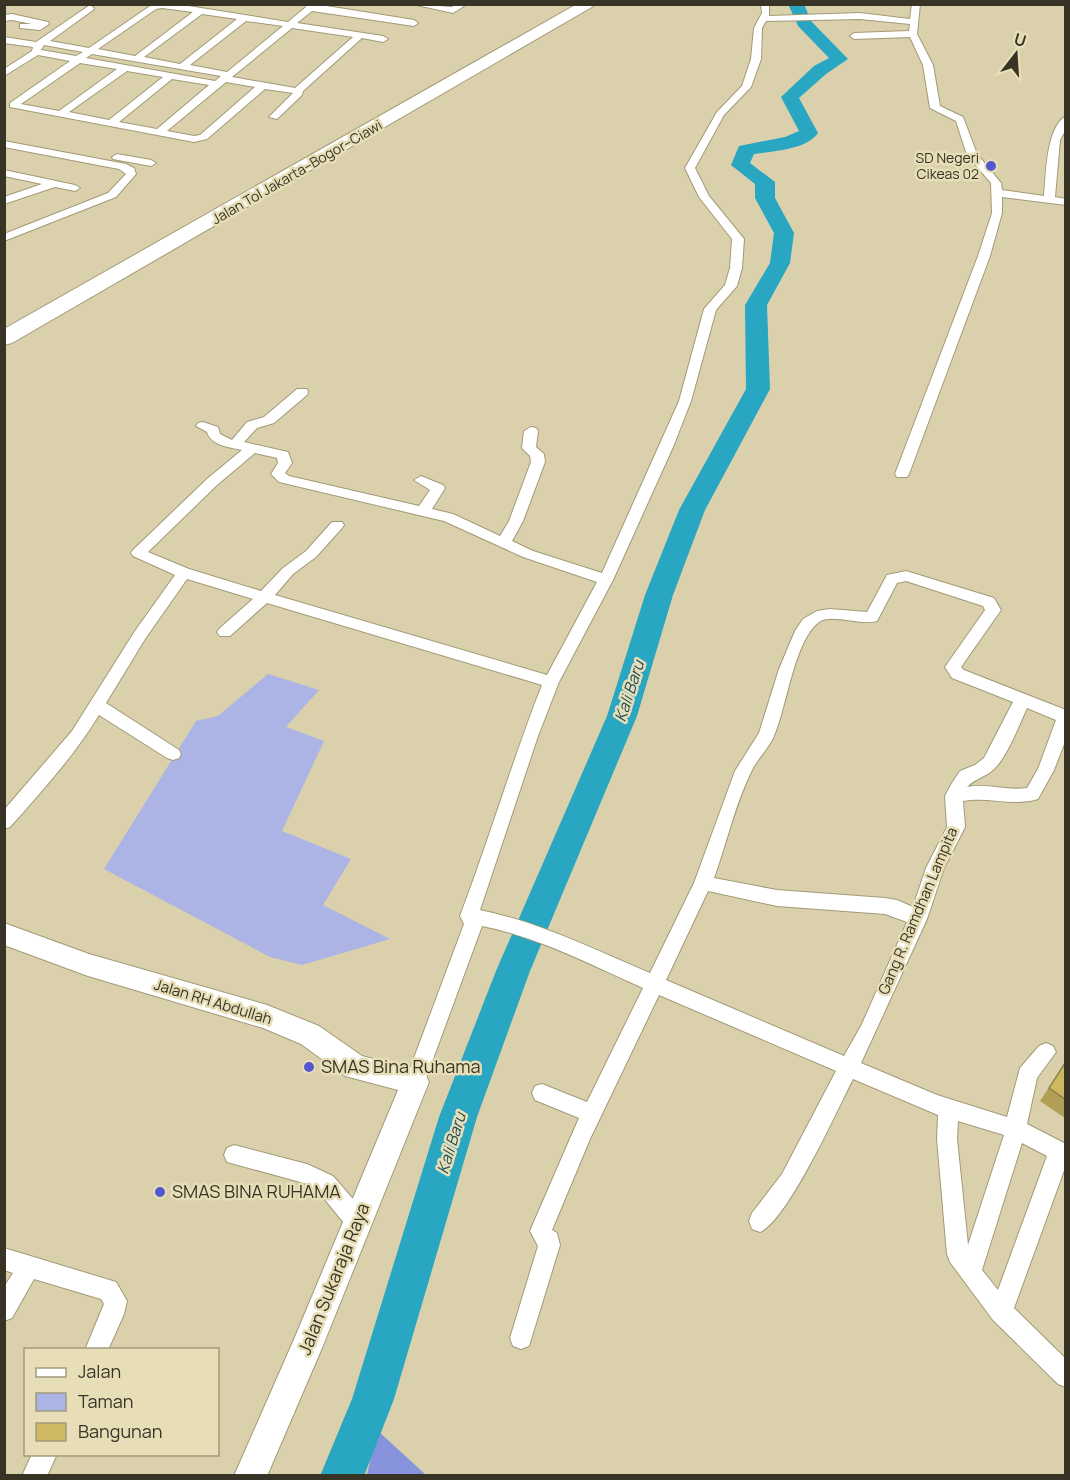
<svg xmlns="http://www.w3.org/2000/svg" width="1070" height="1480" viewBox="0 0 1070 1480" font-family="Manrope,sans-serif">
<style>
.green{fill:#abb4e4}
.forest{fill:#8793dd}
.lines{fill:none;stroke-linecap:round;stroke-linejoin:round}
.river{fill:#29a6c1;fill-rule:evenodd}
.street-casing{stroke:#a29a76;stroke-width:2}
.secondary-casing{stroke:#a29a76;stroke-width:2}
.highway-casing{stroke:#a29a76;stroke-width:2}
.street{fill:#fff;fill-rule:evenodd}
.secondary{fill:#fff;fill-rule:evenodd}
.highway{fill:#fff;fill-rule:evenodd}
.wall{fill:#b09f54}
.building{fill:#cdb962;stroke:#908245;stroke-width:1.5}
.poi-dot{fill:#5257cd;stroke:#e7deb8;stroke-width:2}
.labels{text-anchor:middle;stroke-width:5;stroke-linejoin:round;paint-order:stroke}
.far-poi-label{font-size:14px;fill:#383425;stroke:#e7deb8;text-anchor:end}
.far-street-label{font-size:14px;fill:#383425;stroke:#e7deb8}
.street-label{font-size:15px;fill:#383425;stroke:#e7deb8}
.water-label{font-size:16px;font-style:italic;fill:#1d4f5b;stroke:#e7deb8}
.near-poi-label{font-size:18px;fill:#383425;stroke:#e7deb8;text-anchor:start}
.near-street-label{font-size:18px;fill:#383425;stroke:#e7deb8}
</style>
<rect width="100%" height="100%" fill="#dad1ac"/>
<path class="green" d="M 268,674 L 319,690 L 286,727 L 324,741 L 282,831 L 351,859 L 323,905 L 390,939 L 302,965 L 270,957 L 104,869 L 196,721 L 218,716 Z"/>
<path class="forest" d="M 377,1430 L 426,1475 L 367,1475 Z"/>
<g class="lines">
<path class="river" d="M 788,4 L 804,4 L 811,21 L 848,59 L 826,74 L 799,98 L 818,133 C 806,150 773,151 754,154 L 750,163 L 775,182 L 775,198 L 794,233 L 790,263 L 767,305 L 770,389 L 705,510 L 673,595 L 637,716 L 530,971 L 477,1117 L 394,1399 L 364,1476 L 320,1476 L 352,1399 L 439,1117 L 496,971 L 607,716 L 645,595 L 679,510 L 746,389 L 745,305 L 770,263 L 774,233 L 755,198 L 755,184 L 731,165 L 739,146 L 785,137 L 799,131 L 781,97 L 814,66 L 829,58 L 798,26 Z"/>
<g class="street-casing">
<path id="street" d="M 153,4 L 176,4 L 288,22 L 306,7 L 306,4 L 314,4 L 414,20 L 418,23 L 414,26 L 312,11 L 297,23 L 383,36 L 388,39 L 383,42 L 362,38 L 303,91 L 302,95 L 277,119 L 269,117 L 293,93 L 265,89 L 207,139 L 194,142 L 10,107 L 10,103 L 70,61 L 38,55 L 4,76 L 4,69 L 32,51 L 33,47 L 4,43 L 4,37 L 36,42 L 90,5 L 94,8 L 93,10 L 50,41 L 89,48 ZM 162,8 L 193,12 L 135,56 L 98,49 L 156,9 ZM 202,14 L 237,19 L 180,64 L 144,57 ZM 246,21 L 283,26 L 227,72 L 190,65 ZM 292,28 L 353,37 L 295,88 L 232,77 ZM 44,45 L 83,52 L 76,56 L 41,50 ZM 92,54 L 221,76 L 215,81 L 86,58 ZM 80,63 L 117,69 L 59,111 L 21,104 ZM 127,71 L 163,77 L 109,120 L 69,112 ZM 172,79 L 209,85 L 157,129 L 119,122 ZM 226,82 L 255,87 L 200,135 L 194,136 L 167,131 Z
M 412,4 L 452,7 L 456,4 L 467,4 L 453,13 Z
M 761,4 L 769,4 L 769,16 L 860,13 L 910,19 L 912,4 L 920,4 L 917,34 L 933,65 L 940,106 L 963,117 L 977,154 L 1001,183 L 1002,190 L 1044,196 C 1046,175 1046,127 1066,116 L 1066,129 L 1060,140 L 1055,197 L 1066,199 L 1066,205 L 1002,197 L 1002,213 L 990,256 L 909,474 L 907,477 L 897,477 L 895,474 L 978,256 L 992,213 L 991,183 L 967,155 L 956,121 L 930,108 L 923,65 L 910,37 L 854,39 L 850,36 L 854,33 L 909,31 L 910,24 L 860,19 L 766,21 L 762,28 L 761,59 L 751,87 L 724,115 L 695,168 L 709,196 L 744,239 L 742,268 L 737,286 L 716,310 L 691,401 L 673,447 L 613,580 L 559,682 L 538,736 L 480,910 C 539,922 595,950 650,973 L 694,883 L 735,771 L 759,733 L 779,669 L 795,631 L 803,619 L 817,611 L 830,609 L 867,612 L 887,575 L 906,571 L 994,598 L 1001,610 L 961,667 L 964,670 L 1066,710 L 1066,739 L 1054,770 L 1038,799 C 1013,807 988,796 963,801 L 965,827 L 944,868 L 927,919 L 861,1063 L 937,1095 L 1007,1117 L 1020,1068 L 1039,1046 L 1046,1043 L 1053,1046 L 1056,1052 L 1037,1078 L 1027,1124 L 1066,1144 L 1066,1165 L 1014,1308 L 1066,1359 L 1066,1387 L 1058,1384 L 993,1320 L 950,1262 L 947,1254 L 937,1139 L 938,1115 L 853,1079 C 837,1110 788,1220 760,1232 L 752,1229 L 749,1221 L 752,1213 L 782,1174 L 836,1071 L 659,995 L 590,1139 L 552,1230 L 557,1233 L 560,1245 L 529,1346 L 521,1349 L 513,1346 L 510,1338 L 538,1246 L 530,1231 L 579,1118 L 535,1100 L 532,1093 L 535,1086 L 542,1084 L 587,1102 L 643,988 C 591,965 538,937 482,926 L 422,1089 L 415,1091 L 408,1089 L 405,1082 L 464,924 L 460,916 C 489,840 512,761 542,685 L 267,603 L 230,636 L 220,636 L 217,632 L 220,628 L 253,599 L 187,579 L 145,639 L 106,703 L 179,750 L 181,754 L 179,758 L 173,760 L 167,758 L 99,715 C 74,756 42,791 10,827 L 4,829 L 4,810 L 72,731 L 135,631 L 175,575 L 133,556 L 131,553 L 133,550 L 207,479 L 242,450 C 230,447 211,446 207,432 L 196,426 L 198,423 L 203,422 L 218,427 L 220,434 L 232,440 L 247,422 L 264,417 L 297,389 L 307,389 L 308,392 L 307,395 L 274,423 L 257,428 L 244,442 L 288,452 L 292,463 L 285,473 L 289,476 L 419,506 L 430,490 L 414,480 L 421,476 L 443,485 L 445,488 L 432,509 L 453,514 L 500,536 L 509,521 L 531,462 L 530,456 L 522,448 L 524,431 L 531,427 L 536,428 L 538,431 L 536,447 L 544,454 L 545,462 L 523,521 L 512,541 L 533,551 L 602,573 L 679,401 L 704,309 L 725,285 L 730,268 L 732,239 L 699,197 L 685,168 L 717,112 L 742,86 L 751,59 L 754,28 L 762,13 ZM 255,453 L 277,458 L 278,463 L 271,474 L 279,482 L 444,521 L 523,557 L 597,582 L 547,675 L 275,595 L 293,574 L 316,557 L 342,528 L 344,525 L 342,522 L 332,522 L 306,551 L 283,568 L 261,591 L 189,569 L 148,552 L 217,485 ZM 906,581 L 983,606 L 985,610 L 945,667 L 952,678 L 1013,702 L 984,758 L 975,765 L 960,771 L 952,783 L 945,796 L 947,827 L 926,868 L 913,907 L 897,900 L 885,898 L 777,890 L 714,878 C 727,842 735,804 752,770 C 758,758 769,748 774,736 C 787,706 794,641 819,622 C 831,613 861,626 877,621 L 897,583 ZM 1027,708 L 1056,720 L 1038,769 L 1027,788 C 1006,791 987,783 967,787 C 975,778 987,777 995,768 C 1008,755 1019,725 1027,708 ZM 708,891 L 777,906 L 885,914 L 907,922 L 862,1024 L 844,1056 L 666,980 ZM 958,1121 L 1004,1135 L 968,1245 L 957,1139 ZM 1022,1143 L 1047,1156 L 998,1290 L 982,1270 Z
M 12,14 L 48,22 L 49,24 L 40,30 L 20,28 L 20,24 L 32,24 L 12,20 L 4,21 L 4,15 Z
M 4,141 L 126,164 L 134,168 L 136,174 L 116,197 L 4,241 L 4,234 L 108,193 L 126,174 L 119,169 L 4,147 Z
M 117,154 L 151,160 L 156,163 L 151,166 L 113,159 L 112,157 Z
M 4,170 L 75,185 L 80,188 L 75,191 L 55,187 L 4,204 L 4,197 L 42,184 L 4,176 Z
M 234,1145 L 307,1164 L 333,1176 L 365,1213 L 368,1221 L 365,1229 L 357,1232 L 349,1229 L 317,1190 L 304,1183 L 227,1162 L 224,1155 L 227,1148 Z
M 4,1248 L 116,1282 L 127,1301 L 124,1314 L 108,1350 L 85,1350 L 104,1304 L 101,1299 L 34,1279 L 12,1318 L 4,1321 L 4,1287 L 13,1273 L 4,1270 Z
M 32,1454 L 57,1454 L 47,1476 L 22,1476 Z"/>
</g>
<g class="secondary-casing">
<path id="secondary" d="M 4,923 L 89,954 L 267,1005 L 319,1026 L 362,1056 L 425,1073 L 429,1082 L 322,1348 L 267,1476 L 234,1476 L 295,1337 L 398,1090 L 345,1076 L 301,1044 L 263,1028 L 88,976 L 4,945 Z"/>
</g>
<g class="highway-casing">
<path id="highway" d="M 577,4 L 597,4 L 12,343 L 4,345 L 4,329 Z"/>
</g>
<use href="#street" class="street"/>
<use href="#secondary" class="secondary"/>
<use href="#highway" class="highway"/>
</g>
<path class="wall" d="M 1065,1063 L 1065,1118 L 1040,1101 Z"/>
<path class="building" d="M 1065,1063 L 1065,1099 L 1049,1088 Z"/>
<g class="poi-dot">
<circle cx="991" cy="166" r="6"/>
<circle cx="309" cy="1067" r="6"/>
<circle cx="160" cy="1192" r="6"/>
</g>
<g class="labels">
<g class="far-poi-label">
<text x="979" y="163">SD Negeri<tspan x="979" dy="16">Cikeas 02</tspan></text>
</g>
<g class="far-street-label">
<text transform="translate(297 172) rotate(-30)" y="5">Jalan Tol Jakarta–Bogor–Ciawi</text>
</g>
<g class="street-label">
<text transform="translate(918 911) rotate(-67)" y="5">Gang R. Ramdhan Lampita</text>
<text transform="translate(213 1002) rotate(17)" y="5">Jalan RH Abdullah</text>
</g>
<g class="water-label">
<text transform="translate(629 691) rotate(-72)" y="6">Kali Baru</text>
<text transform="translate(451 1143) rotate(-73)" y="6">Kali Baru</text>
</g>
<g class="near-poi-label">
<text x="321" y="1073">SMAS Bina Ruhama</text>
<text x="172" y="1198">SMAS BINA RUHAMA</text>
</g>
<g class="near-street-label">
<text transform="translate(334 1279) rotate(-68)" y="6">Jalan Sukaraja Raya</text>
</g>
</g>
<rect width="1070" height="1480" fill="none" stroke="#383425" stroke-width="12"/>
<rect x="24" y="1348" width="195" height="108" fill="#e7deb8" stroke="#a19a7d" stroke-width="1.5"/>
<rect x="36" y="1368" width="30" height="9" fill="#ffffff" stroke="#a19a7d" stroke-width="1.5"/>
<text x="78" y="1378" font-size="18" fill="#383425">Jalan</text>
<rect x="36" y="1393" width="30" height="18" fill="#abb4e4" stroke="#a19a7d" stroke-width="1.5"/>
<text x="78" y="1408" font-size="18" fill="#383425">Taman</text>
<rect x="36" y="1423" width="30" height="18" fill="#cdb962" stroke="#a19a7d" stroke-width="1.5"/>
<text x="78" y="1438" font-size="18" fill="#383425">Bangunan</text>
<g transform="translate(1016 54) rotate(17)" stroke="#e7deb8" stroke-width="4.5" paint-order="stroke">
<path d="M0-4.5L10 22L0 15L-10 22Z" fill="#383425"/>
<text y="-9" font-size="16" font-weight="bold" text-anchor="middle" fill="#383425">U</text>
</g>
</svg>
